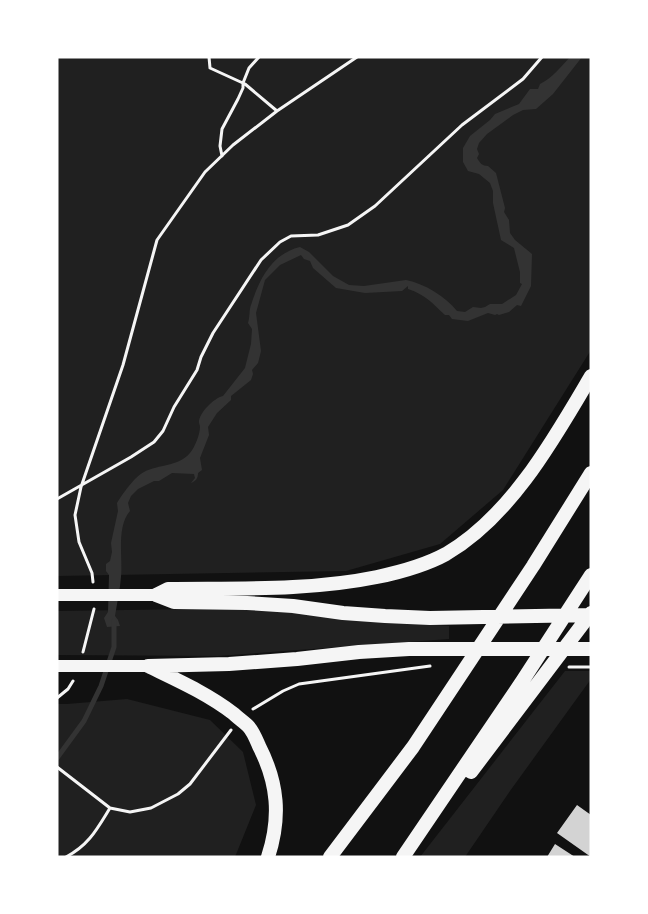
<svg xmlns="http://www.w3.org/2000/svg" width="648" height="914" viewBox="0 0 648 914" font-family="'Sofia Sans Condensed',sans-serif">
<style>
.green{fill:#202020}
.water{fill:#333}
.lines{fill:none;stroke-linecap:round;stroke-linejoin:round}
.stream{stroke:#333;stroke-width:5}
.building{fill:#d3d3d3}
.path{stroke:#f5f5f5;stroke-width:3}
.secondary{stroke:#f5f5f5;stroke-width:12}
.primary{stroke:#f5f5f5;stroke-width:14}
</style>
<rect width="100%" height="100%" fill="#111"/>
<path class="green" d="M 57,57 L 591,57 L 591,350 L 503,490 L 440,544 L 346,571 L 57,576 Z
M 196,609 L 294,611 L 350,619 L 449,626 L 449,639 L 218,656 L 57,655 L 57,611 Z
M 565,671 L 591,671 L 591,679 L 510,791 L 465,857 L 420,857 Z
M 127,699 L 210,720 L 243,752 L 256,805 L 235,857 L 57,857 L 57,704 L 67,704 Z"/>
<path class="water" d="M 570,57 L 582,57 L 553,94 L 536,109 L 523,110 L 513,115 L 487,134 L 479,143 L 477,149 L 479,154 L 477,158 C 480,163 482,166 488,166 L 496,173 L 505,208 L 504,212 L 509,220 L 510,233 L 515,240 L 532,254 L 531,286 L 521,306 L 517,305 L 509,312 L 499,315 L 497,314 L 495,315 L 488,313 L 468,321 L 452,319 L 449,315 L 445,315 C 432,303 426,295 408,289 L 408,286 L 402,291 L 365,293 L 336,288 L 313,268 L 310,261 L 304,259 L 301,255 L 280,265 L 265,280 L 256,313 L 261,351 L 258,363 L 252,370 L 253,374 L 251,380 L 231,396 L 231,400 L 217,413 L 208,427 L 209,435 L 200,458 L 202,470 L 198,473 C 198,478 196,481 191,483 L 195,478 L 194,474 L 172,473 L 159,481 L 154,481 L 138,489 L 131,496 L 128,503 L 130,511 C 116,527 123,558 121,577 C 120,590 117,603 115,616 L 118,620 L 120,626 L 107,627 L 104,618 L 108,612 L 109,575 L 106,571 L 106,564 L 110,561 L 112,552 L 111,543 L 118,511 L 117,503 C 122,495 135,476 144,472 C 159,464 178,467 190,453 C 195,447 200,434 200,427 C 200,425 199,424 199,422 C 199,413 214,398 223,396 L 245,368 L 251,344 L 252,329 L 248,323 C 250,317 249,310 251,305 C 259,280 271,254 300,247 L 309,252 L 333,276 L 349,285 L 364,286 L 406,280 C 425,284 445,296 457,311 L 465,312 L 473,307 L 481,308 L 485,307 L 490,304 L 502,304 L 516,295 L 522,284 L 520,283 L 520,272 L 514,248 L 501,240 L 493,203 L 493,191 L 490,183 L 479,174 L 468,171 L 463,162 L 463,148 L 470,136 L 490,120 L 495,114 L 519,104 L 530,89 L 538,89 L 540,84 C 552,78 561,67 570,57 Z"/>
<g class="lines">
<path class="stream" d="M 57,758 L 84,721 L 101,686 L 114,647 L 114,621"/>
</g>
<path class="building" d="M 577,805 L 591,815 L 591,857 L 557,833 Z
M 555,844 L 575,857 L 547,857 Z"/>
<g class="lines">
<path class="path" d="M 209,57 L 210,68 L 245,84 L 277,111
M 222,156 L 220,146 L 222,129 L 238,99 L 243,88 L 243,83 L 249,68 L 259,57
M 57,499 L 131,457 L 154,442 L 163,431 L 174,407 L 197,370 L 201,357 L 213,333 L 261,260 L 280,242 L 291,236 L 318,235 L 348,225 L 375,206 L 462,125 L 523,79 L 542,57
M 93,582 L 92,573 L 79,542 L 75,515 L 81,487 L 123,365 L 157,240 L 205,172 L 233,145 L 277,111 L 357,57
M 83,652 L 94,609
M 569,667 L 591,667
M 57,698 L 68,689 L 73,681
M 253,709 L 283,691 L 299,684 L 430,666
M 57,767 L 110,808 L 130,812 L 151,808 L 178,794 L 190,784 L 231,730
M 66,857 C 89,845 97,829 110,808"/>
<path class="secondary" d="M 57,595 L 156,595
M 57,666 L 148,666"/>
<path class="primary" d="M 156,595 L 168,589 C 237,588 309,591 377,577 C 401,572 424,566 446,554 C 511,516 554,439 591,376
M 156,595 L 174,602 L 247,603 L 293,606 L 343,613 L 385,616 L 430,618 L 591,615
M 148,666 L 229,664 L 297,659 L 359,652 L 409,649 L 591,649
M 150,667 C 179,681 208,694 234,714 C 238,718 244,722 248,726 C 253,731 256,739 259,746 C 278,783 281,817 268,857
M 471,772 L 591,613
M 330,857 L 413,747 L 533,566 L 591,473
M 403,857 L 523,680 L 591,575"/>
</g>
<rect width="648" height="914" fill="none" stroke="#ffffff" stroke-width="117"/>
</svg>
